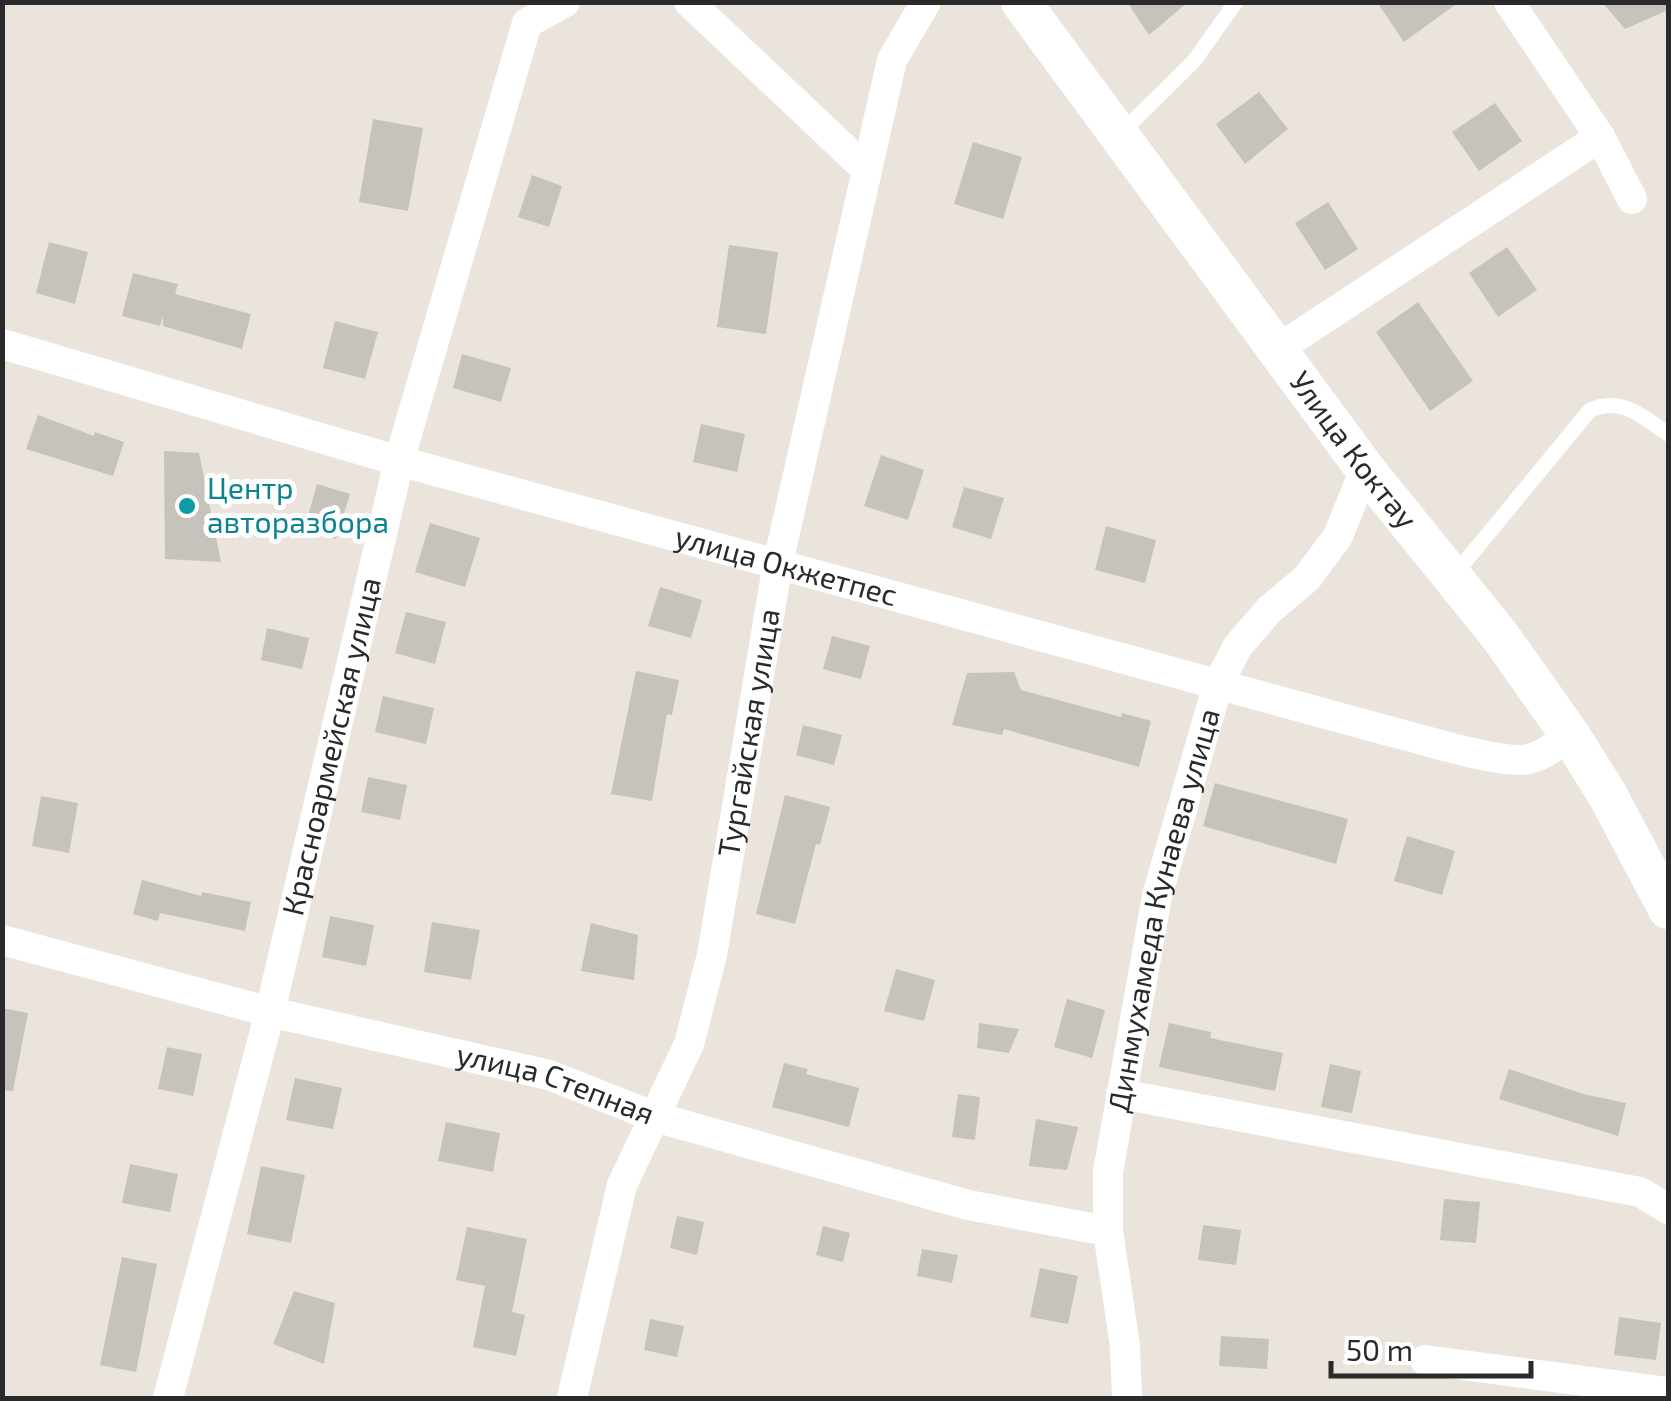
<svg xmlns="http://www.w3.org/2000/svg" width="1671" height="1401" viewBox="0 0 1671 1401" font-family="'Exo 2',sans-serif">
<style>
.building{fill:#c6c2bc}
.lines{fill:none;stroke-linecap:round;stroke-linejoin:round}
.service{stroke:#fff;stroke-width:15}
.minor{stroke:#fff;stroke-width:30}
.tertiary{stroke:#fff;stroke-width:40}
.culture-dot{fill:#0f9aa8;stroke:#fff;stroke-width:4}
.labels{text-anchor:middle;stroke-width:10;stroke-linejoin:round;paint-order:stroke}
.street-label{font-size:30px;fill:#2a2a2a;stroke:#fff}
.culture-label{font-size:30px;fill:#0d838f;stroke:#fff;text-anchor:start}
</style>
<rect width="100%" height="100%" fill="#eae4dd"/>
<path class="building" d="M 1127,2 L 1188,2 L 1149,35 Z
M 1377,2 L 1459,2 L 1404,42 Z
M 1602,2 L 1668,2 L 1668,10 L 1625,29 Z
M 1259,92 L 1288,129 L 1245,164 L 1216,124 Z
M 1495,103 L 1522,141 L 1479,171 L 1452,132 Z
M 373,119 L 423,128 L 408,211 L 359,202 Z
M 973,142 L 1022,157 L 1003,219 L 954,204 Z
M 532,175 L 562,186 L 549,227 L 518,217 Z
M 1328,202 L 1358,249 L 1325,270 L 1295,223 Z
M 49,242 L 88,252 L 75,304 L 36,293 Z
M 729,245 L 778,252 L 766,334 L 717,327 Z
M 1507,247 L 1537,290 L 1498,317 L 1469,273 Z
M 133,273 L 178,284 L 175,294 L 251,314 L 242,349 L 163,326 L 163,316 L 160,326 L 122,316 Z
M 1418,302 L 1473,381 L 1430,411 L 1376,332 Z
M 335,321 L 378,332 L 365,379 L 323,368 Z
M 462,354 L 511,368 L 501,402 L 453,388 Z
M 38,415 L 94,436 L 95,432 L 124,442 L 113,476 L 26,449 Z
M 701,424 L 745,434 L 737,472 L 693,462 Z
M 164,451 L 199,453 L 221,562 L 165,559 Z
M 881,455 L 924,470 L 908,520 L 864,506 Z
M 317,484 L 350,494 L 336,539 L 304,530 Z
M 964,487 L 1004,498 L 991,539 L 952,527 Z
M 430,523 L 480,538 L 465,587 L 415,572 Z
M 1106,526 L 1156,540 L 1145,583 L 1095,570 Z
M 660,587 L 702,600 L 691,638 L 648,626 Z
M 406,612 L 446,622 L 435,664 L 395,653 Z
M 267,628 L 309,638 L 302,669 L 261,660 Z
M 832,636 L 870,646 L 861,679 L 823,669 Z
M 636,671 L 679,680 L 672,715 L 667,714 L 652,801 L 611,794 Z
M 1014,672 L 1021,690 L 1121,717 L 1122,713 L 1151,721 L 1139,767 L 1004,729 L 1002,735 L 952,725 L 967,673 Z
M 383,696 L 434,708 L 426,744 L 375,732 Z
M 803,725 L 842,735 L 834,765 L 796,755 Z
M 368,777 L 407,785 L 400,820 L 361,812 Z
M 1215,783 L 1348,819 L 1336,864 L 1203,826 Z
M 785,795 L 830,807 L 820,845 L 816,844 L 795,924 L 756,914 Z
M 41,796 L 78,803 L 69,853 L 32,846 Z
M 1407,836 L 1455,851 L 1442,895 L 1394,881 Z
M 142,880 L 201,896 L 202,892 L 251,902 L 245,931 L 160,913 L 158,921 L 133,914 Z
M 330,916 L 374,925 L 366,966 L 322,957 Z
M 432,922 L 480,930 L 471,980 L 424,972 Z
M 591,923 L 638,935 L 634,980 L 581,971 Z
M 896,969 L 935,980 L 924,1021 L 884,1011 Z
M 1067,999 L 1105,1010 L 1092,1058 L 1054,1047 Z
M 2,1008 L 28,1013 L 13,1091 L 2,1090 Z
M 979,1023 L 1019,1029 L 1009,1053 L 977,1048 Z
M 1169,1023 L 1211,1032 L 1210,1038 L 1283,1053 L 1275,1091 L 1159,1067 Z
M 167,1047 L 202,1054 L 193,1096 L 158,1089 Z
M 784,1063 L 808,1069 L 806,1074 L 859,1088 L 849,1127 L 772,1107 Z
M 1330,1064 L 1361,1071 L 1352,1113 L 1321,1107 Z
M 1509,1069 L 1583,1094 L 1626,1103 L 1618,1136 L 1499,1099 Z
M 295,1078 L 342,1088 L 333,1129 L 286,1120 Z
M 958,1094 L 980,1097 L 975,1140 L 952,1137 Z
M 1036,1119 L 1078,1127 L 1067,1170 L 1029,1166 Z
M 446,1122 L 500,1133 L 493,1172 L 438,1161 Z
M 130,1164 L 178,1174 L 170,1212 L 122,1203 Z
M 261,1166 L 305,1175 L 291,1243 L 247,1234 Z
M 1444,1199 L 1480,1202 L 1476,1243 L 1440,1240 Z
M 677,1216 L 704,1222 L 697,1255 L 670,1248 Z
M 1203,1225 L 1241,1230 L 1236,1265 L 1198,1260 Z
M 823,1226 L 850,1233 L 843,1262 L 816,1255 Z
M 467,1227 L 527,1239 L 512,1312 L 525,1315 L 516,1356 L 473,1347 L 485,1286 L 456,1280 Z
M 922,1249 L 958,1255 L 952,1283 L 917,1276 Z
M 122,1257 L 157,1264 L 136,1372 L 100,1365 Z
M 1040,1268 L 1078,1276 L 1068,1324 L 1030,1317 Z
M 294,1291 L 335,1303 L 324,1364 L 273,1344 Z
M 1619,1317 L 1661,1323 L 1656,1360 L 1614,1355 Z
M 650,1319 L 684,1326 L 677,1357 L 644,1350 Z
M 1221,1336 L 1269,1339 L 1267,1369 L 1219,1366 Z"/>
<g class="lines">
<path class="service" d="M 1122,132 L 1194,61 L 1236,2
M 1455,574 L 1590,410 C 1621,396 1643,417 1668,434"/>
<g class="minor">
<path d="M 689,2 L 867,170"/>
<path d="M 1509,2 L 1600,137 L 1632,199"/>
<path id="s1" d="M 2,344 L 399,461 L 1396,733 C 1425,740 1503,765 1529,759 C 1544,755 1557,745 1570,735"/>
<path d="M 1278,349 L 1600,137"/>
<path id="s2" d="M 2,940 L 270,1012 L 549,1075 L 655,1117 L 968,1205 L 1108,1231"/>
<path d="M 1121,1094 L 1640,1192 L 1668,1209"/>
<path d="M 1425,1360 L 1668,1392"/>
<path id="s3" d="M 168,1398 L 270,1012 L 399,461 L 527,23 L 565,2"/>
<path id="s4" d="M 572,1398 L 622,1185 L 689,1044 L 712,955 L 778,563 L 892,60 L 926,2"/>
<path id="s5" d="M 1127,1398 L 1125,1346 L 1108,1231 L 1108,1172 L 1157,896 L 1218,684 L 1238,646 L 1269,610 L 1307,578 L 1338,536 L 1365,469"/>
</g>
<path class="tertiary" id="s6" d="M 1021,2 L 1365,469 L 1500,636 L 1570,735 L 1607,794 L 1668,909"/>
</g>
<circle class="culture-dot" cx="187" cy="506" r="10"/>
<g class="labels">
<g class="street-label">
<text dy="10" stroke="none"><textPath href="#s6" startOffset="558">Улица Коктау</textPath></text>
<text dy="10" stroke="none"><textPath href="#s1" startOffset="815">улица Окжетпес</textPath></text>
<text dy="10" stroke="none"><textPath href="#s4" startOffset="692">Тургайская улица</textPath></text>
<text dy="10" stroke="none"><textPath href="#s3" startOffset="672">Красноармейская улица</textPath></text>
<text dy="10" stroke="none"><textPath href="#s5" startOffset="495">Динмухамеда Кунаева улица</textPath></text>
<text dy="10" stroke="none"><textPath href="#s2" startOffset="572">улица Степная</textPath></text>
</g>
<g class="culture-label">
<text x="207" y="499">Центр<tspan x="207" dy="34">авторазбора</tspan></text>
</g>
</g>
<rect width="1671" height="1401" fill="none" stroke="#2a2a2a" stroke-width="10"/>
<path d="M1331 1361v15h200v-15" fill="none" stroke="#2a2a2a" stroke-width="5"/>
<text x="1346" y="1361" font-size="30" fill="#2a2a2a" stroke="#ffffff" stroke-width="8" paint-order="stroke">50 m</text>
</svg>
